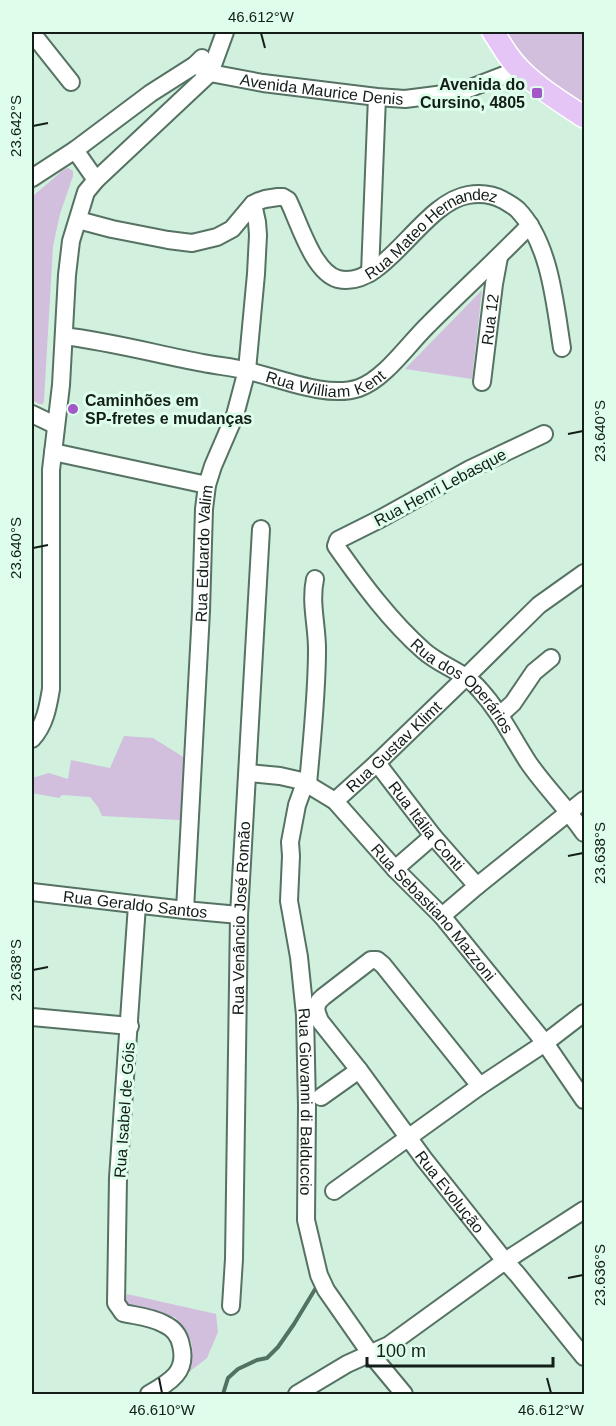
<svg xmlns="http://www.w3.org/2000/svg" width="616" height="1426" viewBox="0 0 616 1426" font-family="Arial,sans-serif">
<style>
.green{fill:#d2bfdd}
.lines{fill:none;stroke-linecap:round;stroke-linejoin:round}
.stream{stroke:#527261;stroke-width:4}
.minor-casing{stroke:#557262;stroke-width:20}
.major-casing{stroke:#fff;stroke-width:24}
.minor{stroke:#fff;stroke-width:16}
.major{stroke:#e5c5f5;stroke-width:21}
.ticks{fill:none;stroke:#131e18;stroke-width:2}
.poi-dot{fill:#a457c8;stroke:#defeeb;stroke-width:2}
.labels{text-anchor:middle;stroke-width:6;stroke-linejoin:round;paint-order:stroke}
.poi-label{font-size:16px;font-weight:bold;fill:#131e18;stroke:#defeeb;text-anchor:end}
.street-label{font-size:16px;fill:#131e18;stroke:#defeeb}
.neatline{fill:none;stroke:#131e18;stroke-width:2}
.ticks-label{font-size:15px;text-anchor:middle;fill:#131e18}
</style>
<rect width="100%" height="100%" fill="#d1f0de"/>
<path class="green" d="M 505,32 L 584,32 L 584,106 L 547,79 L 530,63 Z
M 68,168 L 73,171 L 73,176 L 60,214 L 53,246 L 44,401 L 43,404 L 39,404 L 32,400 L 32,197 L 63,170 Z
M 482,290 L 472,379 L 405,369 Z
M 124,736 L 153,738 L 185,758 L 180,820 L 102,816 L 98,807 L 90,797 L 62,795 L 59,798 L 32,793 L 32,778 L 49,773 L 68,779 L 71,760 L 110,768 Z
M 127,1294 L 216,1314 L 218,1332 L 207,1358 L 189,1372 C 195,1343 194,1340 175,1317 L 123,1308 Z"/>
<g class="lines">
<path class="stream" d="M 223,1394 L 228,1378 L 238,1369 L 257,1360 L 267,1358 L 278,1347 L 294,1324 L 317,1286"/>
<g class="minor-casing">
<g id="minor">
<path d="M 32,33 L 71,82"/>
<path id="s1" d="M 195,65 L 210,73 L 263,83 L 377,97 L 405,99 L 460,92 L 520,69"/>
<path d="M 75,150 L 96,180"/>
<path d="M 32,178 L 75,150 L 151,93 L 195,65 L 202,58"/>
<path id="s2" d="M 78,220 L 112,229 L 168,240 L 192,243 L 217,237 L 232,229 L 253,204 L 259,201 L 265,199 L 278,197 L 283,197 L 288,200 C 299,222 313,272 338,279 C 384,291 421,203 468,195 C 480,193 492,194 503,200 C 508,203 514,206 518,210 C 550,243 555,304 562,348"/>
<path d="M 370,273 L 377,97"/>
<path id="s3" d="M 64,336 C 112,342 156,354 203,363 C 218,366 233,367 248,371 C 280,378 327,399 359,388 C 385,379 409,343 429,324 C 462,291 497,259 530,225"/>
<path id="s4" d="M 482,382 L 494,284 L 499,257"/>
<path d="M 32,414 L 55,425"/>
<path id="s5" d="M 544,434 L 470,469 L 380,519 L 338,540 L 336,546 C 362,583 390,621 424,651 C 441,666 465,672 480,690 C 500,712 512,737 528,762 C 545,787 567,808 584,833"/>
<path d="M 53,452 L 207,485"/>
<path d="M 500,715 L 513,703 L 534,672 L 551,658"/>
<path d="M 32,739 C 45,725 48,707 51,689 L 51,470 L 61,385 L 67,275 L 71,241 L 86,192 L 96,180 L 210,73 L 225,32"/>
<path id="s6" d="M 377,763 L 433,836 L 477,886"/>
<path id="s7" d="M 248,773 L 280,776 L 302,781 L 335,801 L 395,869 L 442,916 L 545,1043 L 584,1100"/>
<path id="s8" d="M 305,783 L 297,805 L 290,842 L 291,856 L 289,901 L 299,957 L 305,1015 L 307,1106 L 306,1220 L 319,1275 L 326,1290 L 370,1353 L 404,1394"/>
<path d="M 308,784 C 312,739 317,694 317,649 C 317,625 310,603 315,579"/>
<path id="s9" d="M 335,801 L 377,763 L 466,677 L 539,605 L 584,573"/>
<path d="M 395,869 L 433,836"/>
<path id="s10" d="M 32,892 L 185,910 L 239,915"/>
<path d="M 137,905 L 118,1178 L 116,1303 L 123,1313 C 137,1316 152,1317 164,1324 C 173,1328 179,1335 181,1345 C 188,1372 170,1382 149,1394"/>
<path id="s11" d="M 185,910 L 201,611 L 204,509 L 207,485 L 213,466 L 235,415 L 247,370 L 256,274 L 258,235 L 257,222 L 253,204"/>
<path d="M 442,916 L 477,886 L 584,800"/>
<path d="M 32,1017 L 130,1026"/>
<path id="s12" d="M 480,1086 L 383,965 L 377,960 L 371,960 L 323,997 L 319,1001 L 316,1007 L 317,1013 L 320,1021 L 359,1070 L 424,1159 L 505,1261 L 517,1274 L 584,1357"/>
<path d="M 321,1097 L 359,1070"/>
<path d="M 334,1191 L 480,1086 L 545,1043 L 584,1013"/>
<path id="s13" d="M 231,1306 L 234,1259 L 239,915 L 261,529"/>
<path d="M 297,1394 L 347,1364 L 389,1345 L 505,1261 L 584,1210"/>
</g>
</g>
<g class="major-casing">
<path id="major" d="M 493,32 C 500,42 506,54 514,63 C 533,85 560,101 584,117"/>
</g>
<use href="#minor" class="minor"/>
<use href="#major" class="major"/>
</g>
<path class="ticks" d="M 261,33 L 265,48M 33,126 L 48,123M 568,434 L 583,431M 33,548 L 48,545M 568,856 L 583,853M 33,970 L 48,967M 568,1278 L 583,1275M 159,1378 L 162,1393M 547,1378 L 551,1393"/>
<g class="poi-dot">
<rect x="531" y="87" width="12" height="12" rx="3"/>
<circle cx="73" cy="409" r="6"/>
</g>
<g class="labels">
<g class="poi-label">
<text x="525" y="90">Avenida do<tspan x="525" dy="18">Cursino, 4805</tspan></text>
<text x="85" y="406" text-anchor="start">Caminhões em<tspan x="85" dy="18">SP-fretes e mudanças</tspan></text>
</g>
<g class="street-label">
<text dy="6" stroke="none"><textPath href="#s1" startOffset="130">Avenida Maurice Denis</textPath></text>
<text dy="6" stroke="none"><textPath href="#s2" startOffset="434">Rua Mateo Hernandez</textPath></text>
<text dy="6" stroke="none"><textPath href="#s4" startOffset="63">Rua 12</textPath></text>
<text dy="6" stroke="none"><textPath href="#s3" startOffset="268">Rua William Kent</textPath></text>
<text transform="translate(440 487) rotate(-28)" y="6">Rua Henri Lebasque</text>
<text dy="6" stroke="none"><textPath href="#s11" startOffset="357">Rua Eduardo Valim</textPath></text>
<text dy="6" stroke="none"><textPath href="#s5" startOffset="428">Rua dos Operários</textPath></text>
<text dy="6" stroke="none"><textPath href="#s9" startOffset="80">Rua Gustav Klimt</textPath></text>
<text dy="6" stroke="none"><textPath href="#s6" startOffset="80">Rua Itália Conti</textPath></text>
<text dy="6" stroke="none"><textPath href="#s10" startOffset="104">Rua Geraldo Santos</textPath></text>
<text dy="6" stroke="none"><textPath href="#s7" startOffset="242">Rua Sebastiano Mazzoni</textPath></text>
<text dy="6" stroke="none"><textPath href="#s13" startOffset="388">Rua Venâncio José Romão</textPath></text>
<text dy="6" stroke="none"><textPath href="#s8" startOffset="322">Rua Giovanni di Balduccio</textPath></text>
<text transform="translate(124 1110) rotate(-86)" y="6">Rua Isabel de Góis</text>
<text dy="6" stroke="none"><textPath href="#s12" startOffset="471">Rua Evolução</textPath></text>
</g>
</g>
<rect width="616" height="1426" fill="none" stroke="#defeeb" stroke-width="66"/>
<path d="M367 1357v9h186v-9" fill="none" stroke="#131e18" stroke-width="3"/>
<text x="376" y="1357" font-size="18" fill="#131e18" stroke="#defeeb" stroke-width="4.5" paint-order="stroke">100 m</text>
<rect x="33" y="33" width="550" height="1360" class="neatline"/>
<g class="ticks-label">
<text x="261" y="22">46.612°W</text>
<text transform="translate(16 126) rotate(-90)" y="5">23.642°S</text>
<text transform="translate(600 431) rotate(-90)" y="5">23.640°S</text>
<text transform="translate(16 548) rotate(-90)" y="5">23.640°S</text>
<text transform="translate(600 853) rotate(-90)" y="5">23.638°S</text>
<text transform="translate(16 970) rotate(-90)" y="5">23.638°S</text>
<text transform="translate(600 1275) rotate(-90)" y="5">23.636°S</text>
<text x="162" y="1415">46.610°W</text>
<text x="551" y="1415">46.612°W</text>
</g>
</svg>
